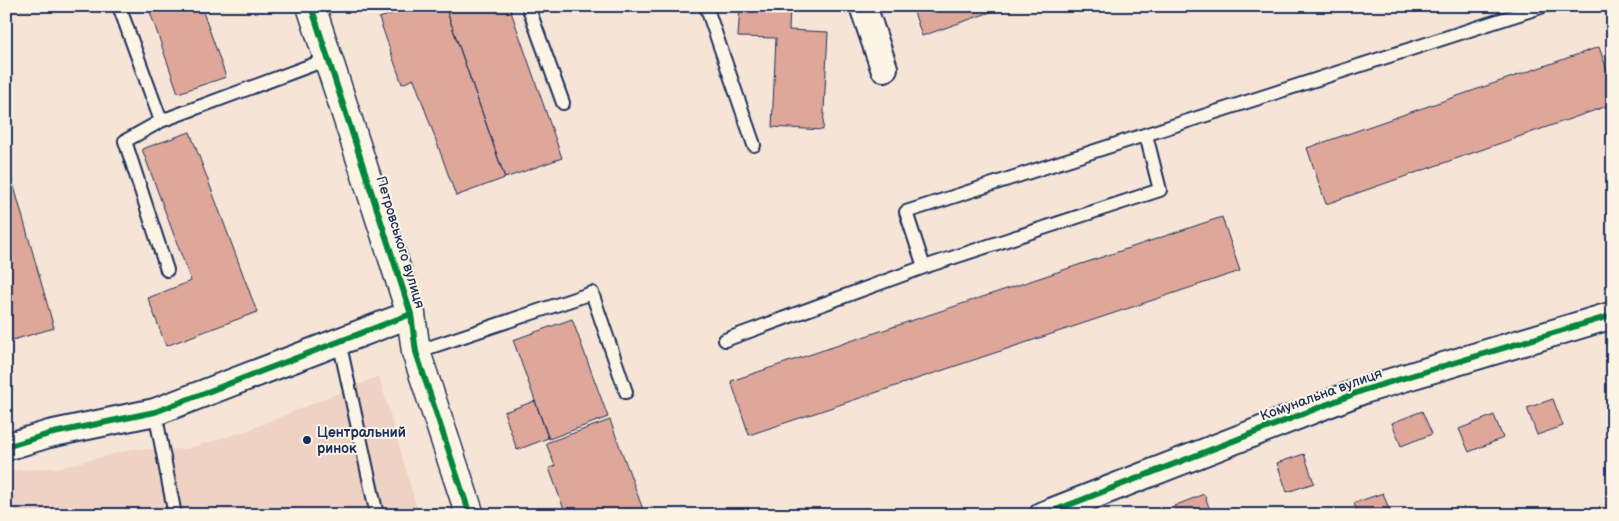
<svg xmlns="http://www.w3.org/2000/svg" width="1619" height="521" viewBox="0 0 1619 521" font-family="'Balsamiq Sans',sans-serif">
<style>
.built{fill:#efd2c4}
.building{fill:#dfa799;stroke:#1b2f5e}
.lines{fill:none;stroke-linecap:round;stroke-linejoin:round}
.service-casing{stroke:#1b2f5e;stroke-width:16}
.minor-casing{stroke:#1b2f5e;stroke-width:30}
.tertiary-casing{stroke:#1b2f5e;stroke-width:31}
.service{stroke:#fcf5e5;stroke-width:12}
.minor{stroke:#fcf5e5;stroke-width:26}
.tertiary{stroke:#fcf5e5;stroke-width:28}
.cycleway-casing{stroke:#fcf5e5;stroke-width:9}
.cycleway{stroke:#00873e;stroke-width:6}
.poi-dot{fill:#1b2f5e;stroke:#fcf5e5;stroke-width:2}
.labels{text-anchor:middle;stroke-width:4;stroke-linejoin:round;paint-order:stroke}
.street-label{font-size:14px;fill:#1b2f5e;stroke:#fcf5e5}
.poi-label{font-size:14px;font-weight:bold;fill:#1b2f5e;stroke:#fcf5e5;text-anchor:start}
</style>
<rect width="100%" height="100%" fill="#f6e5d6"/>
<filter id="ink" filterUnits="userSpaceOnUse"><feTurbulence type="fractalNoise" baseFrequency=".02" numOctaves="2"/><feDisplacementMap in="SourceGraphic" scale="10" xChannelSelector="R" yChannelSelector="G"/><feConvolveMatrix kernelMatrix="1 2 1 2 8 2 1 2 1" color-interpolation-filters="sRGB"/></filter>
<g filter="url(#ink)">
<path class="built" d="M 379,376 L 419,515 L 6,515 L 6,474 L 17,470 L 62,467 L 133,449 L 186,449 L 246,431 Z"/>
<path class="building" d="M 148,6 L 201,6 L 226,77 L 178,93 Z
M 389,6 L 445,6 L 505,178 L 456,196 L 414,79 L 402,84 L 379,18 L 392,14 Z
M 445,6 L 509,6 L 562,158 L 505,178 Z
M 740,6 L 790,6 L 789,30 L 828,32 L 823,130 L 772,127 L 776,38 L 738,37 Z
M 912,6 L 1008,6 L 922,36 Z
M 1599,47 L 1613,87 L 1613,104 L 1326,204 L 1307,148 Z
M 190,132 L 257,312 L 166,346 L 148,298 L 191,281 L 142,149 Z
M 6,158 L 54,328 L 6,342 Z
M 1222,217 L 1240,271 L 749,435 L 731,381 Z
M 572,319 L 608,417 L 549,439 L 513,340 Z
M 1553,399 L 1563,426 L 1537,435 L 1527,408 Z
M 535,401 L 548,438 L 517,450 L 504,412 Z
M 1422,411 L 1432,434 L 1401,446 L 1392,423 Z
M 1494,415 L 1503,438 L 1469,452 L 1459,429 Z
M 610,420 L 645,515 L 566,515 L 549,468 L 555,466 L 546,443 Z
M 1304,454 L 1314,483 L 1287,492 L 1277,463 Z
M 1383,493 L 1391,515 L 1358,515 L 1354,503 Z
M 1204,494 L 1212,515 L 1178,515 L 1174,506 Z"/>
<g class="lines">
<g class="service-casing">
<path id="service" d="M 119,6 L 161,121 L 328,59
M 528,6 L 563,103
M 706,6 L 754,145
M 161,121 L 125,141 L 167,270
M 1146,135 L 1160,190 L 924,267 L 906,212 L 1544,6
M 725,340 L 924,267
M 339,341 L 377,515
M 416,352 L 592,293 L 626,392
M 155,412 L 175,515"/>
</g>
<g class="minor-casing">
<path id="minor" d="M 863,6 L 884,68
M 6,447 L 49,434 L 155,412 L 411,314
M 1043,515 L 1364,390 L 1613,315"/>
</g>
<g class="tertiary-casing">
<path id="tertiary" d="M 311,6 L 411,314 L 416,352 L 470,515"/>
</g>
<use href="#service" class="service"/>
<use href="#minor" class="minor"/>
<use href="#tertiary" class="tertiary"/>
<g class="cycleway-casing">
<path id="cycleway" d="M 311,6 L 411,314 L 416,352 L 470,515
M 6,447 L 49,434 L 155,412 L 411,314
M 1043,515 L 1364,390 L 1613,315"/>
</g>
<use href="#cycleway" class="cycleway"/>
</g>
</g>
<circle class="poi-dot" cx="307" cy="440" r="5"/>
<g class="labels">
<g class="street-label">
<text transform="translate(401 242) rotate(73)" y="5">Петровського вулиця</text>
<text transform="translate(1321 394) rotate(-20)" y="5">Комунальна вулиця</text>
</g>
<g class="poi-label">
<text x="317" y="437">Центральний<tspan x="317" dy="16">ринок</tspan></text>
</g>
</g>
<rect width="1619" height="521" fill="none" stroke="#fcf5e5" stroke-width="25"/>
<rect x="12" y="12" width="1594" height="496" fill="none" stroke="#1b2f5e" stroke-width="2" filter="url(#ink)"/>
</svg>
